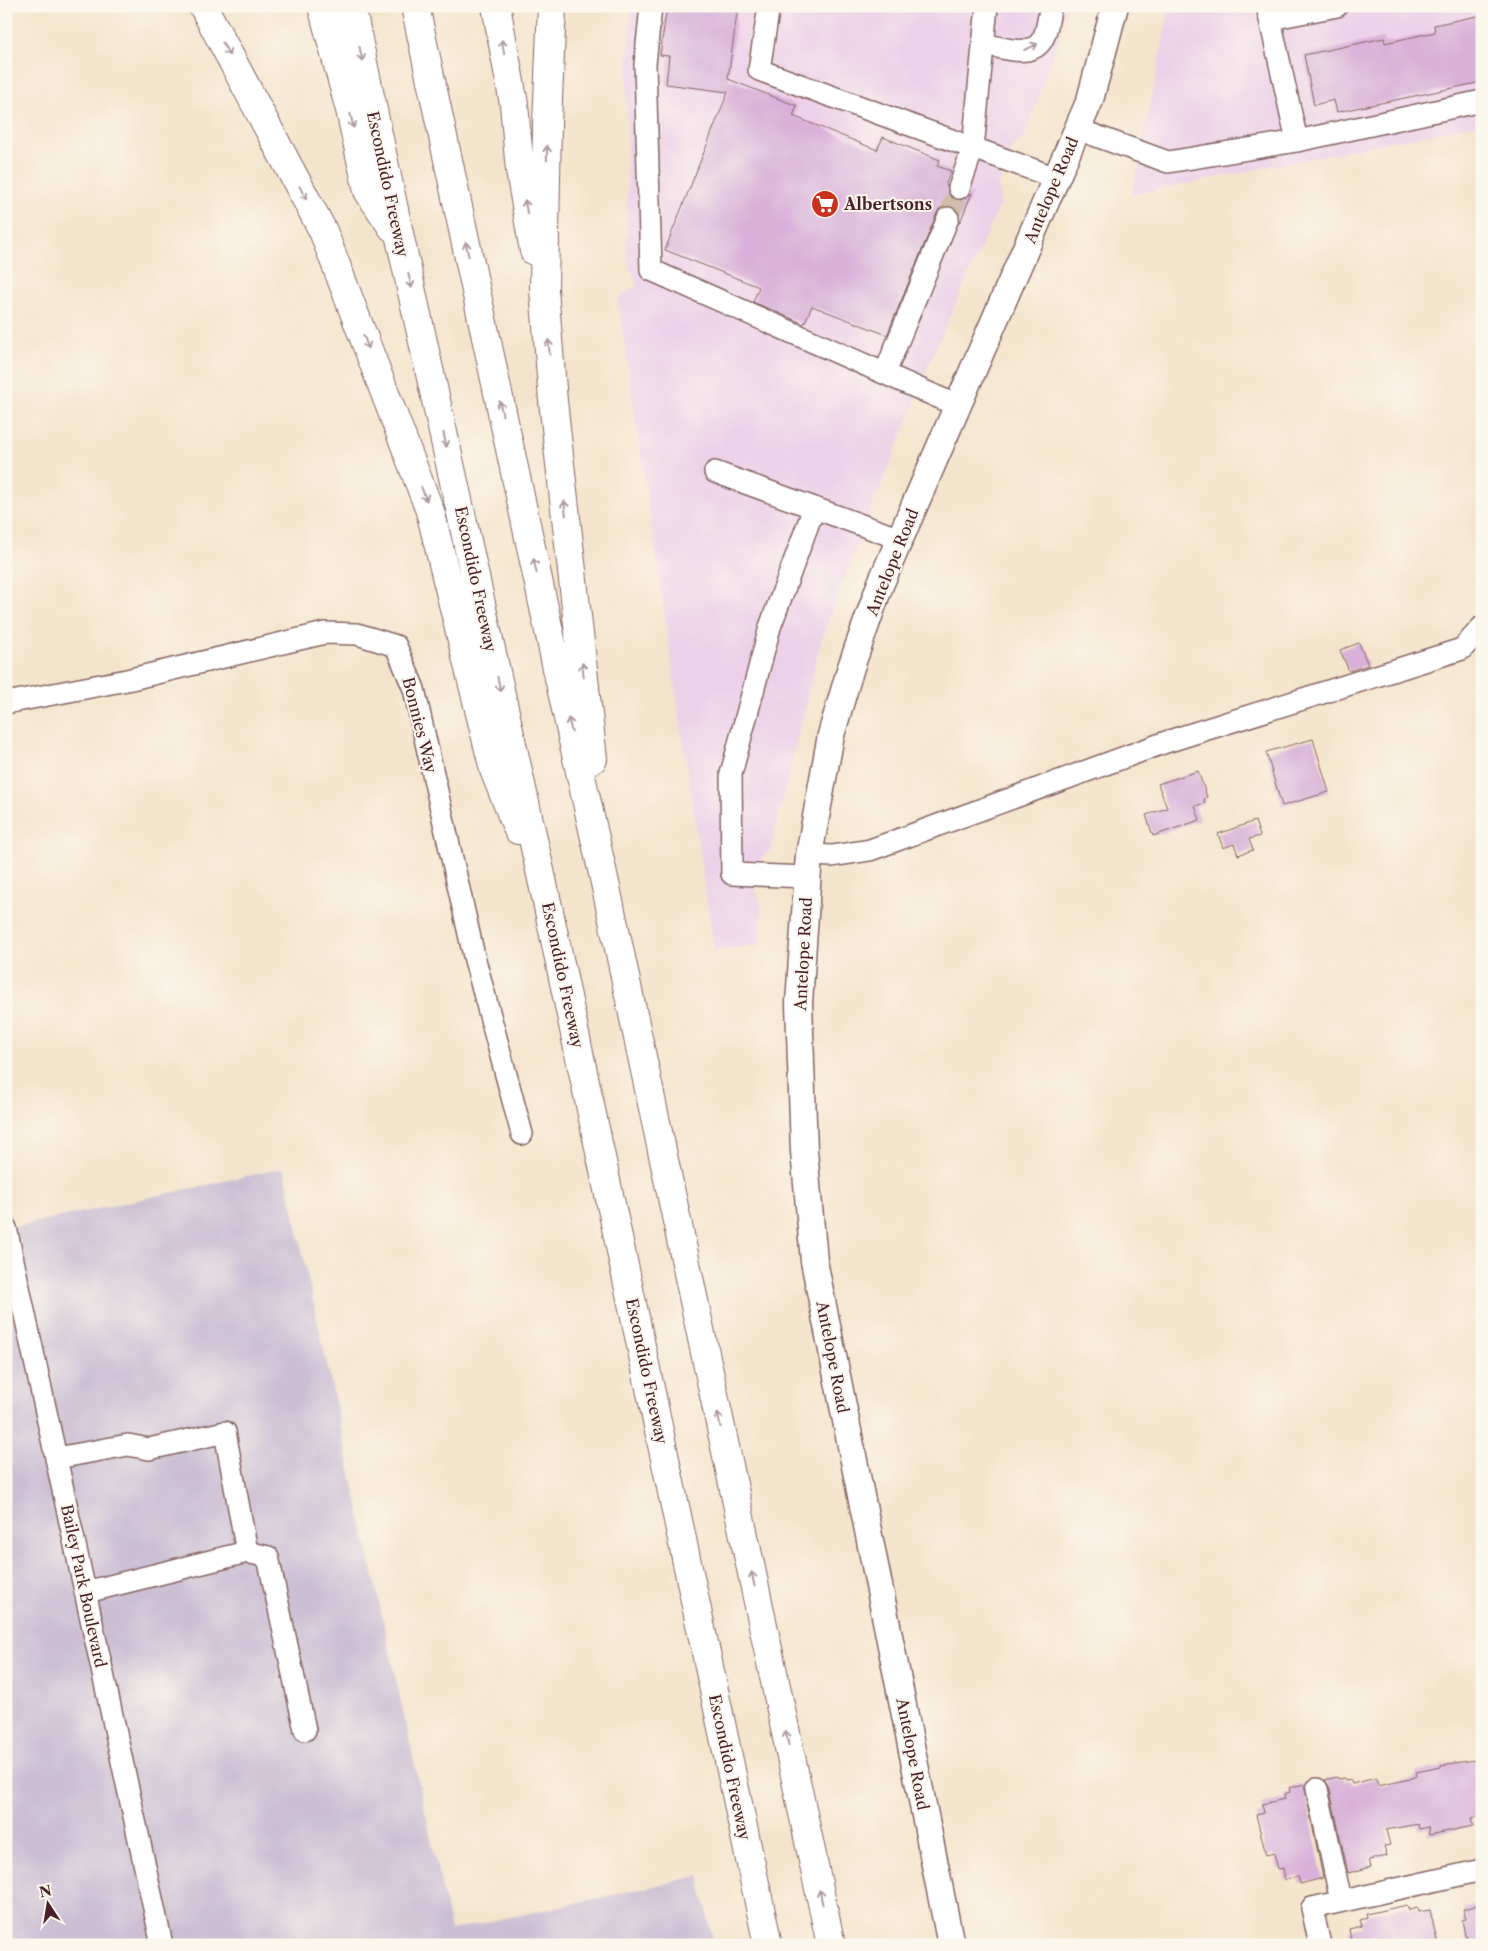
<svg xmlns="http://www.w3.org/2000/svg" width="1488" height="1951" viewBox="0 0 1488 1951" font-family="'Libre Caslon Text',serif">
<style>
.built{fill:#edd1e9}
.industrial{fill:#ccbfd4}
.building{fill:#d8b0d9}
.lines{fill:none;stroke-linecap:round;stroke-linejoin:round}
.minor-tunnel{stroke:#d2bdab;stroke-width:21;stroke-dasharray:21 11;stroke-linecap:butt}
.minor-casing{stroke:#866463;stroke-width:24}
.major-casing{stroke:#866463;stroke-width:29}
.highway-casing{stroke:#866463;stroke-width:30}
.minor{stroke:#fff;stroke-width:21}
.major{stroke:#fff;stroke-width:26}
.highway{stroke:#fff;stroke-width:28}
.oneway{stroke:#ae9aa0}
.labels{text-anchor:middle;stroke-width:4;stroke-linejoin:round;paint-order:stroke}
.street-label{font-size:16px;fill:#4a1f2b;stroke:#fbf7ec}
.poi-label{font-size:16px;font-weight:bold;fill:#4a1f2b;stroke:#fbf7ec;text-anchor:start}
</style>
<rect width="100%" height="100%" fill="#fbf7ec"/>
<filter id="ink" filterUnits="userSpaceOnUse"><feTurbulence type="fractalNoise" baseFrequency=".02" numOctaves="2"/><feDisplacementMap in="SourceGraphic" scale="10" xChannelSelector="R" yChannelSelector="G"/><feConvolveMatrix kernelMatrix="1 2 1 2 8 2 1 2 1" color-interpolation-filters="sRGB"/></filter>
<filter id="wash" filterUnits="userSpaceOnUse"><feTurbulence type="fractalNoise" baseFrequency=".0096" numOctaves="4" result="noise"/><feDisplacementMap in="SourceGraphic" scale="20" xChannelSelector="R" yChannelSelector="G"/><feGaussianBlur stdDeviation="1.12" result="paint"/><feColorMatrix in="noise" values="0 0 0 0 0 0 0 0 0 0 0 0 0 0 0 0 0 1.4 0 .05"/><feComposite in="paint" operator="in"/></filter>
<g filter="url(#wash)">
<rect width="100%" height="100%" fill="#f4e4cb"/>
<path class="built" d="M 631,6 L 1066,6 L 1060,32 L 1025,137 L 1012,148 L 998,186 L 1000,205 L 928,365 L 917,397 L 855,550 L 821,641 L 770,850 L 756,864 L 755,890 L 762,906 L 759,945 L 714,950 L 618,299 L 637,285 L 627,260 L 627,85 Z
M 1170,6 L 1482,6 L 1482,123 L 1132,195 Z"/>
<path class="industrial" d="M 284,1168 L 451,1930 L 699,1876 L 714,1945 L 6,1945 L 6,1229 Z"/>
<g id="blocks">
<path class="building" d="M 667,6 L 738,6 L 728,79 L 797,106 L 793,116 L 877,150 L 883,137 L 940,160 L 937,166 L 951,171 L 946,183 L 950,196 L 955,200 L 961,200 L 972,193 L 960,222 L 958,211 L 952,206 L 946,206 L 940,208 L 937,213 L 887,335 L 812,306 L 804,324 L 753,302 L 759,287 L 665,250 L 728,92 L 666,84 L 669,56 L 660,55 Z
M 1482,15 L 1482,82 L 1337,112 L 1334,100 L 1314,105 L 1304,55 L 1384,38 L 1385,43 L 1435,32 L 1434,25 Z
M 1359,643 L 1368,665 L 1349,671 L 1340,650 Z
M 1313,739 L 1329,792 L 1282,806 L 1266,752 Z
M 1198,771 L 1207,797 L 1204,799 L 1205,803 L 1195,806 L 1200,820 L 1153,836 L 1146,815 L 1167,808 L 1158,784 Z
M 1255,821 L 1260,836 L 1249,839 L 1253,850 L 1238,855 L 1234,844 L 1223,848 L 1218,834 Z
M 1482,1759 L 1482,1816 L 1471,1818 L 1473,1826 L 1429,1835 L 1428,1827 L 1419,1829 L 1418,1824 L 1386,1830 L 1390,1845 L 1384,1846 L 1387,1856 L 1369,1860 L 1371,1867 L 1348,1873 L 1329,1786 L 1325,1780 L 1337,1777 L 1338,1779 L 1344,1778 L 1345,1781 L 1351,1780 L 1352,1784 L 1376,1778 L 1378,1786 L 1410,1779 L 1417,1776 L 1416,1772 L 1441,1767 L 1441,1765 Z
M 1304,1784 L 1323,1878 L 1300,1884 L 1298,1876 L 1285,1880 L 1283,1868 L 1278,1869 L 1274,1853 L 1266,1855 L 1256,1815 L 1264,1813 L 1262,1804 L 1285,1799 L 1284,1794 L 1290,1792 L 1289,1788 Z
M 1482,1904 L 1482,1945 L 1467,1945 L 1462,1920 L 1466,1919 L 1463,1909 Z
M 1407,1905 L 1409,1910 L 1417,1908 L 1418,1912 L 1430,1910 L 1438,1945 L 1352,1945 L 1349,1929 L 1362,1926 L 1360,1920 L 1367,1918 L 1366,1914 Z"/>
</g>
</g>
<g filter="url(#ink)">
<use href="#blocks" fill-opacity="0" stroke="#866463" stroke-width="1"/>
<g class="lines">
<path class="minor-tunnel" d="M 948,218 L 959,188"/>
<g class="minor-casing">
<path id="minor" d="M 651,6 L 645,64 L 651,270 L 958,406
M 769,6 L 759,70 L 1056,178
M 1267,6 L 1297,141 L 1482,101
M 1270,19 L 1337,6
M 984,44 C 1000,47 1031,59 1042,40 C 1048,31 1048,16 1051,6
M 1077,129 L 1168,162 L 1297,141
M 959,188 L 973,148 L 987,6
M 885,373 L 948,218
M 715,472 L 900,539
M 6,703 L 127,680 L 325,633 L 357,634 L 396,646 L 414,689 L 474,956 L 522,1134
M 809,855 L 832,856 L 870,850 L 1166,742 L 1462,649 L 1482,627
M 807,877 L 732,874 L 731,774 L 770,627 L 814,508
M 6,1228 L 162,1945
M 57,1458 L 128,1445 L 149,1449 L 225,1432 L 247,1552 L 268,1557 L 305,1730
M 86,1592 L 247,1552
M 1317,1789 L 1341,1901
M 1320,1945 L 1312,1908 L 1482,1870"/>
</g>
<g class="major-casing">
<path id="major" d="M 951,1945 L 814,1261 L 804,1151 L 799,1003 L 809,855 L 831,735 L 851,667 L 880,585 L 1090,100 L 1115,6"/>
</g>
<g class="highway-casing">
<path id="highway" d="M 203,6 L 323,231 L 430,511 L 494,770 L 518,830
M 322,6 L 350,110 L 368,191 L 392,227
M 351,6 L 400,238 L 547,902 L 768,1945
M 415,6 L 561,687 L 607,892 L 831,1945
M 496,6 L 514,104 L 520,171 L 534,251
M 552,6 L 547,123 L 544,289 L 553,401 L 593,759"/>
</g>
<use href="#minor" class="minor"/>
<use href="#major" class="major"/>
<use href="#highway" class="highway"/>
</g>
<defs><path id="oneway-shaft" d="M-6 0H5M1.5-3L5.5 0L1.5 3" fill="none" stroke-width="1.6" stroke-linecap="round" stroke-linejoin="round" transform="scale(1.25)"/></defs>
<g class="oneway">
<use href="#oneway-shaft" transform="translate(503 47) rotate(-100)"/>
<use href="#oneway-shaft" transform="translate(1031 47) rotate(-25)"/>
<use href="#oneway-shaft" transform="translate(226 49) rotate(62)"/>
<use href="#oneway-shaft" transform="translate(361 54) rotate(78)"/>
<use href="#oneway-shaft" transform="translate(352 121) rotate(77)"/>
<use href="#oneway-shaft" transform="translate(547 153) rotate(-89)"/>
<use href="#oneway-shaft" transform="translate(303 193) rotate(62)"/>
<use href="#oneway-shaft" transform="translate(526 207) rotate(-99)"/>
<use href="#oneway-shaft" transform="translate(467 249) rotate(-102)"/>
<use href="#oneway-shaft" transform="translate(410 281) rotate(77)"/>
<use href="#oneway-shaft" transform="translate(366 342) rotate(69)"/>
<use href="#oneway-shaft" transform="translate(549 347) rotate(-95)"/>
<use href="#oneway-shaft" transform="translate(501 408) rotate(-102)"/>
<use href="#oneway-shaft" transform="translate(445 440) rotate(78)"/>
<use href="#oneway-shaft" transform="translate(424 494) rotate(69)"/>
<use href="#oneway-shaft" transform="translate(565 508) rotate(-96)"/>
<use href="#oneway-shaft" transform="translate(535 566) rotate(-102)"/>
<use href="#oneway-shaft" transform="translate(583 670) rotate(-96)"/>
<use href="#oneway-shaft" transform="translate(499 684) rotate(78)"/>
<use href="#oneway-shaft" transform="translate(570 725) rotate(-103)"/>
<use href="#oneway-shaft" transform="translate(719 1420) rotate(-102)"/>
<use href="#oneway-shaft" transform="translate(753 1579) rotate(-102)"/>
<use href="#oneway-shaft" transform="translate(787 1738) rotate(-102)"/>
<use href="#oneway-shaft" transform="translate(821 1897) rotate(-102)"/>
</g>
</g>
<defs>
<g id="supermarket-disc" transform="scale(1.4375)"><circle r="9.5" fill="#c8321e" stroke="#fbf7ec"/><path d="M-6-5.5h2.5l.6 2H6L4.5 2H-2.5L-4.4-4H-6ZM-1.5 3.2a1.3 1.3 0 1 0 .1 0ZM3 3.2a1.3 1.3 0 1 0 .1 0Z" fill="#fff"/></g>
</defs>
<g fill-rule="evenodd">
<use href="#supermarket-disc" x="825" y="204"/>
</g>
<g class="labels">
<g class="street-label">
<text transform="translate(388 184) rotate(78)" y="6">Escondido Freeway</text>
<text transform="translate(1051 190) rotate(-67)" y="6">Antelope Road</text>
<text transform="translate(892 562) rotate(-68)" y="6">Antelope Road</text>
<text transform="translate(476 579) rotate(78)" y="6">Escondido Freeway</text>
<text transform="translate(420 725) rotate(76)" y="6">Bonnies Way</text>
<text transform="translate(803 954) rotate(-87)" y="6">Antelope Road</text>
<text transform="translate(563 975) rotate(78)" y="6">Escondido Freeway</text>
<text transform="translate(833 1357) rotate(79)" y="6">Antelope Road</text>
<text transform="translate(647 1371) rotate(78)" y="6">Escondido Freeway</text>
<text transform="translate(84 1586) rotate(78)" y="6">Bailey Park Boulevard</text>
<text transform="translate(913 1754) rotate(79)" y="6">Antelope Road</text>
<text transform="translate(730 1767) rotate(78)" y="6">Escondido Freeway</text>
</g>
<g class="poi-label">
<text x="844" y="210">Albertsons</text>
</g>
</g>
<rect width="1488" height="1951" fill="none" stroke="#fbf7ec" stroke-width="25"/>
<g transform="translate(48 1904) rotate(348)" stroke="#fbf7ec" stroke-width="4" paint-order="stroke">
<path d="M0-4L9 19L0 12L-9 19Z" fill="#4a1f2b"/>
<text y="-8" font-size="14" font-weight="bold" text-anchor="middle" fill="#4a1f2b">N</text>
</g>
</svg>
